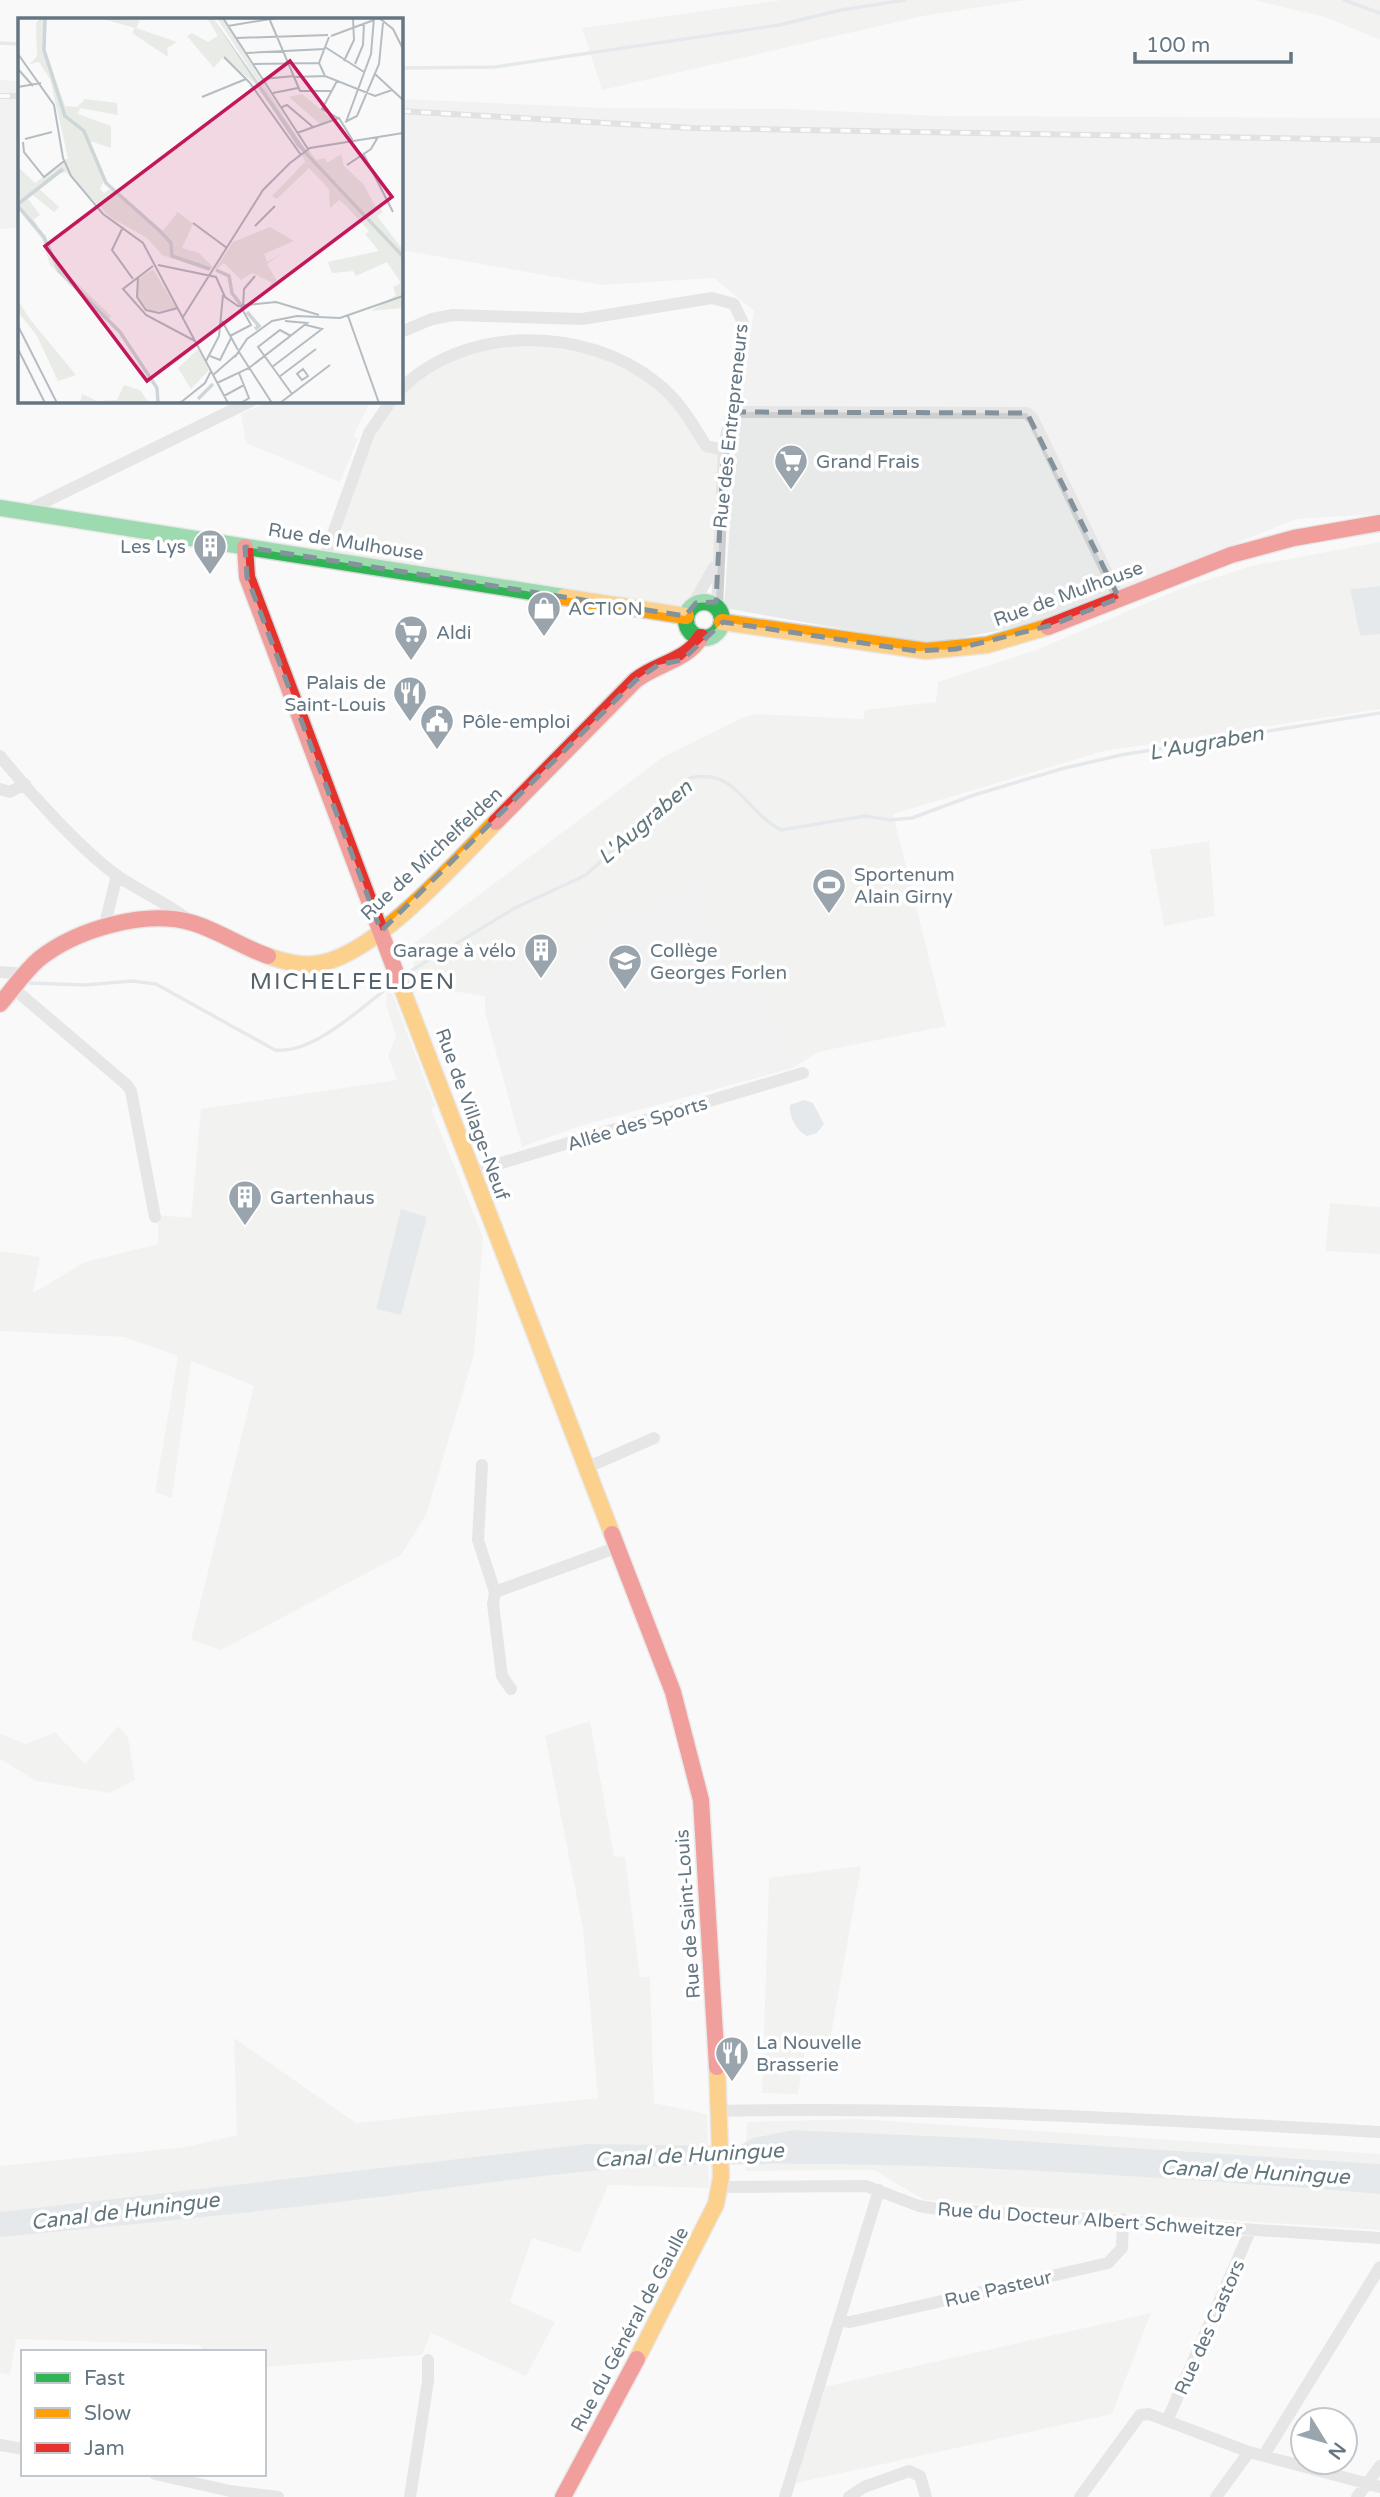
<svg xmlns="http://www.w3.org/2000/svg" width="1380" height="2497" viewBox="0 0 1380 2497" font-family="'Varela Round',sans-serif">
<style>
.built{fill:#e8e9e9}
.green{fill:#e8ebe6}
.water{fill:#ced6d9}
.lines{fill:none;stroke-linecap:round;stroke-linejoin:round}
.stream{stroke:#ced6d9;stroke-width:3.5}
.fast-casing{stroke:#d5d6d7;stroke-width:19}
.slow-casing{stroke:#d5d6d7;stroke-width:19}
.jam-casing{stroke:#d5d6d7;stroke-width:19}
.street{stroke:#cecfd0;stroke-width:12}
.fast{stroke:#30b455;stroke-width:16}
.slow{stroke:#ff9f0a;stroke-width:16}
.jam{stroke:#e5322d;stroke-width:16}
.rail-casing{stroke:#c3c5c6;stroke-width:6}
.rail{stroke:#fff;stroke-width:3.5;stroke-dasharray:10;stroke-linecap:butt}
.marked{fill:none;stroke:#84929c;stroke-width:5;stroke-dasharray:14 9;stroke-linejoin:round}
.labels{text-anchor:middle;stroke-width:7;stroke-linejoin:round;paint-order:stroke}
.street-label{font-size:19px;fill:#657683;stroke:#fff}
.poi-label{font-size:19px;fill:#657683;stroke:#fff;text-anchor:start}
.water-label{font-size:21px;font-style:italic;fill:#60757c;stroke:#fff}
.quarter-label{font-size:23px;letter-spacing:2px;fill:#57646e;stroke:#fff}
.inset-river{fill:none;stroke:#ced6d9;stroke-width:3.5}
.inset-road{fill:none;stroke:#b5bdc3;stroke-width:2}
.view{fill:#c2185b;fill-opacity:0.15;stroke:#c2185b;stroke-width:3.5}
.inset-edge{fill:none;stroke:#657683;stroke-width:3.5}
</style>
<rect width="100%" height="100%" fill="#f9f9f9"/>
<path class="built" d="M 0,80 L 19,81 L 19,228 L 0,229 Z
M 401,99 L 604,108 L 789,109 L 940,116 L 1380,118 L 1380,514 L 1296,519 L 1042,622 L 929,644 L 724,608 L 737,421 L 754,311 L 714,278 L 602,285 L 401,250 Z
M 269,401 L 371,401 L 353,436 L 358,439 L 340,482 L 246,443 L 241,414 Z
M 719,845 L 761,985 L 793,1068 L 580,1126 L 522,1147 L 485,1012 L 485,996 L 497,953 L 589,932 Z"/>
<path class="green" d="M 782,0 L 1026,0 L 923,16 L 602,90 L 582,28 Z
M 1253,0 L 1380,0 L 1380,40 L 1325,17 Z
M 514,342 L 595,350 L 656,382 L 706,446 L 724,450 L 718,553 L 695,596 L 684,607 L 325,552 L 344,499 L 391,401 L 401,401 L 401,389 L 425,367 Z
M 1380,542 L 1380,586 L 1350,589 L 1360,636 L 1380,634 L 1380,709 L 1104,751 L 893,814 L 946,1026 L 818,1052 L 793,1068 L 761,986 L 727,963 L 697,884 L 589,932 L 576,968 L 497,953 L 485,996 L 416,986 L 412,945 L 663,757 L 744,717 L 757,714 L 863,719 L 865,710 L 936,702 L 938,682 L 1036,650 L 1180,589 L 1251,566 Z
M 1209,841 L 1215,916 L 1164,926 L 1150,850 Z
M 387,980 L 435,1106 L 431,1109 L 483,1237 L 474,1355 L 426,1515 L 401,1555 L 221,1650 L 191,1640 L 254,1386 L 191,1361 L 172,1498 L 155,1492 L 178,1356 L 124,1337 L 0,1331 L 0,1251 L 40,1257 L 33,1293 L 85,1262 L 158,1244 L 158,1215 L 191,1218 L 201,1109 L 397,1080 L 388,1056 L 396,1036 L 386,1004 Z
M 1330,1203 L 1380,1207 L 1380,1254 L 1325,1251 Z
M 590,1721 L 614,1856 L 625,1857 L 640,1977 L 650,1977 L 654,2103 L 707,2114 L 709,2188 L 608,2185 L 580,2253 L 532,2238 L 510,2302 L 555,2322 L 526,2376 L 431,2333 L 422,2355 L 264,2367 L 264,2352 L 203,2352 L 201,2345 L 16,2339 L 10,2375 L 0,2373 L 0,2166 L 186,2147 L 237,2135 L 234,2038 L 356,2123 L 598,2098 L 583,1928 L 545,1736 Z
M 118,1726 L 128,1737 L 135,1780 L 110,1793 L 36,1781 L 0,1759 L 0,1734 L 26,1744 L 55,1732 L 85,1764 Z
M 861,1866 L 830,2041 L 807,2037 L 798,2094 L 762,2093 L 769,1878 Z
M 859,2119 L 1380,2154 L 1380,2164 L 977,2138 L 793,2130 L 746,2142 L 747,2122 Z
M 863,2162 L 1109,2174 L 1380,2194 L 1380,2230 L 924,2200 L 874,2170 L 745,2171 L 745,2164 Z
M 1151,2313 L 1112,2414 L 796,2483 L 824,2387 Z"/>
<path class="water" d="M 1380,586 L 1380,634 L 1360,636 L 1350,589 Z
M 804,1100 L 813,1103 L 824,1124 L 817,1133 L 807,1136 C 796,1131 789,1117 790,1105 Z
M 401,1209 L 427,1217 L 401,1315 L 376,1309 Z
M 793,2130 L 977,2138 L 1380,2164 L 1380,2194 C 1151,2177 922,2159 692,2165 C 576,2168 461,2187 346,2201 C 231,2215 116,2226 0,2237 L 0,2212 L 588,2144 L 739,2146 L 753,2138 Z"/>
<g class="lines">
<path class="stream" d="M 1344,0 L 1380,13
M 0,43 L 19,44
M 401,68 L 495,67 L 779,25 L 841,10 L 905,0
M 404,975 L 515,908 L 586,875 L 690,778 C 738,768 745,812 781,830 L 865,816 L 890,820 L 912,818 L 974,795 L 1061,769 L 1121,755 L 1380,713
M 30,983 L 85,985 L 132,981 L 156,984 L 275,1050 C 314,1055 365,1004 395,982"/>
<g class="fast-casing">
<path id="fast" d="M 0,508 L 564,597
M686 620a18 18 0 1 1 36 0a18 18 0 1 1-36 0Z"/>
</g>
<g class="slow-casing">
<path id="slow" d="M 564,597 L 686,616
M 722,622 L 926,651 L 987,645 L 1048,627
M 268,956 C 283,961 299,966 315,964 C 373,958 455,863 496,822
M 398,978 L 612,1534
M 637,2359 L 716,2204 L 721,2177 L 717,2067"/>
</g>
<g class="jam-casing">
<path id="jam" d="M 245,547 L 247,577 L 398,978
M 1048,627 L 1231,555 L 1294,538 L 1380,523
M 496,822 L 636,680 C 658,663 687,661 701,637
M 0,1004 C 13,989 24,972 39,959 C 77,929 146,909 193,923 C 219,931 242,947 268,956
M 612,1534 L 673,1692 L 701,1800 L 717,2067
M 563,2497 L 637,2359"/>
</g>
<path class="street" d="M 401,332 L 432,319 L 453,315 L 582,319 L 712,298 L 734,304 L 743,323 L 735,397 L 724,445 L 717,607
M 401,389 C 465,324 588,326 657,383 C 679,400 692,423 706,446 L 724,450
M 732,412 L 1027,413 L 1033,419 L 1119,598
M 24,512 L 251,401
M 324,559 L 369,433 L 391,401
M 692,606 L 714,567
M 0,756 C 29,792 82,851 119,877 C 142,892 166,903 189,920
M 0,789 L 10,792 L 25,784
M 104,928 L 117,875
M 0,972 L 15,973 L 22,977
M 13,988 L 127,1085 L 131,1091 L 155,1217
M 471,1172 L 803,1073
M 482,1465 L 478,1540 L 495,1592 L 493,1604 L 502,1676 L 511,1689
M 586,1468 L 654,1438
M 495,1592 L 618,1547
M 718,2111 C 939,2106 1159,2120 1380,2132
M 720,2187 L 866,2186 L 919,2206 L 938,2209 L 1380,2238
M 839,2320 L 850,2322 L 1108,2263 L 1122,2248 L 1123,2219
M 1167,2421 L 1250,2231
M 0,2445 L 23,2449
M 1264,2455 L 1380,2267
M 155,2474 L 230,2491 L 278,2497
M 410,2497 L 428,2381 L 428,2360
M 785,2497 L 879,2190
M 849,2497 L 864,2487 L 909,2471 L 920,2476 L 926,2497
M 1080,2497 L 1140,2415 L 1149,2414 L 1249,2452 L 1380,2487
M 1216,2497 L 1249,2452
M 1357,2497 L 1380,2466"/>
<use href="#fast" class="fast"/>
<use href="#slow" class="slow"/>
<use href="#jam" class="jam"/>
<g class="rail-casing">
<path id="rail" d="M 0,96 L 19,96
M 401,111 L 691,128 L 1380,140"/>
</g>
<use href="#rail" class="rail"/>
</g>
<path d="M0 0H1380V2497H0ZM 732,412 L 1027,413 L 1119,598 L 1052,625 L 956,649 L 916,651 L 723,622 L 682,660 L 658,665 L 636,680 L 381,931 L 247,577 L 245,547 L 685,616 L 696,603 L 716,602 L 724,445 Z" fill="#f9f9f9" fill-opacity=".55" fill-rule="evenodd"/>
<path class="marked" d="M 732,412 L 1027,413 L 1119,598 L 1052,625 L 956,649 L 916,651 L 723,622 L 682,660 L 658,665 L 636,680 L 381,931 L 247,577 L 245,547 L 685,616 L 696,603 L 716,602 L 724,445 Z"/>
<defs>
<g id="supermarket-pin" transform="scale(1.75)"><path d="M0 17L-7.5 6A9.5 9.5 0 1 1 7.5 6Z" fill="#99a4ac" stroke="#fff"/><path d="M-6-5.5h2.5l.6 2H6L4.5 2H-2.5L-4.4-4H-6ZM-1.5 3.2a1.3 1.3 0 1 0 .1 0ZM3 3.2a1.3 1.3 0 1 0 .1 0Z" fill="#fff"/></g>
<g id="building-pin" transform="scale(1.75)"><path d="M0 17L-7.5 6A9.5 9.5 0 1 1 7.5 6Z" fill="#99a4ac" stroke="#fff"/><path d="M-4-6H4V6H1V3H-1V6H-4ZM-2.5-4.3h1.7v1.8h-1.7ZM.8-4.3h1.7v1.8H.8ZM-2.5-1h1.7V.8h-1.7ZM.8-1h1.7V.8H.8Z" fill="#fff"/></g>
<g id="shop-pin" transform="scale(1.75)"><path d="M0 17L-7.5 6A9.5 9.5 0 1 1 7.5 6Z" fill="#99a4ac" stroke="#fff"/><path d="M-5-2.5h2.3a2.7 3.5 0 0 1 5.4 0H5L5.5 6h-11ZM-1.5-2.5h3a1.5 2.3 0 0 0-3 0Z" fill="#fff"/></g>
<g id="restaurant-pin" transform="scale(1.75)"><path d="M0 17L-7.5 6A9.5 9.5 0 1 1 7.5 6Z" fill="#99a4ac" stroke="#fff"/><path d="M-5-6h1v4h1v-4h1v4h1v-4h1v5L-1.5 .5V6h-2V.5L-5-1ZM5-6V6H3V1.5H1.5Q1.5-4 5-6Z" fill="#fff"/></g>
<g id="civic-pin" transform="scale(1.75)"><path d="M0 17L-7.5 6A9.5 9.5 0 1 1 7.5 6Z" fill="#99a4ac" stroke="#fff"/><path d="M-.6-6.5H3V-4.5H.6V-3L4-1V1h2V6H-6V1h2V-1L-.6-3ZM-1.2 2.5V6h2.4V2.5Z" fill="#fff"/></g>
<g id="stadium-pin" transform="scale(1.75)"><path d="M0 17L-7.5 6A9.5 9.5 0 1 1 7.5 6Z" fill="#99a4ac" stroke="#fff"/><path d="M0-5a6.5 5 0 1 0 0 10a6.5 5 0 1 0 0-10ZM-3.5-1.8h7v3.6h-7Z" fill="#fff"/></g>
<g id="school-pin" transform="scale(1.75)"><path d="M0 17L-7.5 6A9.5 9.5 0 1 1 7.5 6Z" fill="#99a4ac" stroke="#fff"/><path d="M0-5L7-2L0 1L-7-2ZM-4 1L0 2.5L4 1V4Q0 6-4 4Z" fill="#fff"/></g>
</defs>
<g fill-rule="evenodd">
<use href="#supermarket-pin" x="791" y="461"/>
<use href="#building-pin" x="210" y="546"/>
<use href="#shop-pin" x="544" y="608"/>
<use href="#supermarket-pin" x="411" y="632"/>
<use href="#restaurant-pin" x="410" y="693"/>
<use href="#civic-pin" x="437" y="721"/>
<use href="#stadium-pin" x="829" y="885"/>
<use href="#building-pin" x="541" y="950"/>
<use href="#school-pin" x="625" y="961"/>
<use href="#building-pin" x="245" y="1197"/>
<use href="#restaurant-pin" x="732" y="2053"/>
</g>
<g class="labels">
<g class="street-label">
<text transform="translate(730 426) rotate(-84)" y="7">Rue des Entrepreneurs</text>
<text transform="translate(346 541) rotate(9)" y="7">Rue de Mulhouse</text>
<text transform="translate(1068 593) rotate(-20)" y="7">Rue de Mulhouse</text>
<text transform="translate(431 853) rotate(-43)" y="7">Rue de Michelfelden</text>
<text transform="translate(473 1114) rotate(70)" y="7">Rue de Village-Neuf</text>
<text transform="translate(637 1123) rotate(-17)" y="7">Allée des Sports</text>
<text transform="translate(687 1914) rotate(-94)" y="7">Rue de Saint-Louis</text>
<text transform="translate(1090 2219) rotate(4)" y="7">Rue du Docteur Albert Schweitzer</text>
<text transform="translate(998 2288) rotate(-13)" y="7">Rue Pasteur</text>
<text transform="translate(1209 2327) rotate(-66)" y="7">Rue des Castors</text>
<text transform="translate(629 2329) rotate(-62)" y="7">Rue du Général de Gaulle</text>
</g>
<g class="poi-label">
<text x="816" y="468">Grand Frais</text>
<text x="186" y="553" text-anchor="end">Les Lys</text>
<text x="568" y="615">ACTION</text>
<text x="436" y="639">Aldi</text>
<text x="386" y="689" text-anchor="end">Palais de<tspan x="386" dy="22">Saint-Louis</tspan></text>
<text x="462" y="728">Pôle-emploi</text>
<text x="854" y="881">Sportenum<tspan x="854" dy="22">Alain Girny</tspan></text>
<text x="516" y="957" text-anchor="end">Garage à vélo</text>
<text x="650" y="957">Collège<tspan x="650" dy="22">Georges Forlen</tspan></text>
<text x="270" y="1204">Gartenhaus</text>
<text x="756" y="2049">La Nouvelle<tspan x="756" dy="22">Brasserie</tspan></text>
</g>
<g class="water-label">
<text transform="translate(1206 743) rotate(-10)" y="7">L'Augraben</text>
<text transform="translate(645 822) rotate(-41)" y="7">L'Augraben</text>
<text transform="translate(689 2155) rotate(-3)" y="7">Canal de Huningue</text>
<text transform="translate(1255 2172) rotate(3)" y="7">Canal de Huningue</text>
<text transform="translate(125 2211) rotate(-7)" y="7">Canal de Huningue</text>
</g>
<g class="quarter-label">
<text x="353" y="989">MICHELFELDEN</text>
</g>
</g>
<g transform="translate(18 18)">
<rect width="385" height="385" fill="#f9f9f9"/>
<path d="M 22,0 L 29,0 L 27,31 L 47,88 L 59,89 L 67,81 L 99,85 L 100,97 L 62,90 L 60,96 L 93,108 L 93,130 L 72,123 L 86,162 L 82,171 L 86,175 L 92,171 L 143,215 L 160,194 L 175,206 L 164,230 L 181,235 L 195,249 L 191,253 L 144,237 L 129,220 L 92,199 L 48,154 L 38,156 L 19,169 L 41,189 L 36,194 L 12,175 L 8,178 L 22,197 L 16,201 L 38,245 L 93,298 L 89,304 L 32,247 L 24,221 L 0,191 L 0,149 L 17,165 L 50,140 L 32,61 L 21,44 L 12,46 L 19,38 L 18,5 ZM 82,0 L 122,2 L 118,10 L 159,24 L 149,30 L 150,39 L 114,15 L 117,10 ZM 189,0 L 195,0 L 284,132 L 235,64 L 205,39 L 196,50 L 169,18 L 174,15 L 190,24 L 200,18 ZM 199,0 L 204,0 L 286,130 L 260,94 ZM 284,76 L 314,101 L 302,106 L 271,79 ZM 291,132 L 298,142 L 307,140 L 309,145 L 323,136 L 326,148 L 346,167 L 357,188 L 361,187 L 365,194 L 359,198 L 385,232 L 385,290 L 353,293 L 378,277 L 375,269 L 383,265 L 369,244 L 338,258 L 335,253 L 314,255 L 310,244 L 361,233 L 347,216 L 351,213 L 326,186 L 321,182 L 312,190 L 311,171 L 291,150 L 259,181 L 254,178 L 287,144 L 284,137 ZM 252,209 L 276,223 L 246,236 L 249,244 L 263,236 L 249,246 L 261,267 L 252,271 L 253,264 L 234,255 L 223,262 L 206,245 L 196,253 L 215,224 ZM 135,251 L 159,291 L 132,294 L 119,279 L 120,261 ZM 0,282 L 11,300 L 58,357 L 40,363 L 19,318 L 0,294 ZM 180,331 L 191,352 L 173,371 L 160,350 ZM 106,367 L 122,372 L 131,385 L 62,385 L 64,376 L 79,383 L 99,382 Z" fill="#e8ebe6"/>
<path d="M 195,0 L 290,135 L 385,236 L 385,241 L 279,128 Z" fill="#ced6d9"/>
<path class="inset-river" d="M 27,0 L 26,32 L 47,98 L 66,113 L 88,165 L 142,213 L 153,225 L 154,238 L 192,251M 0,186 L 45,151M 0,188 L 26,219 L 41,253 L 102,314 L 139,370 L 140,385M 198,252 L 211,258 L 214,275 L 223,287M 229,294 L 241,308 L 237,311M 180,381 L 195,366"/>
<path class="inset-road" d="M 205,0 L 290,131M 251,0 L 282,73 L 314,73M 361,0 L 375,11 L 385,31M 210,8 L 258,0M 313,18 L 356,2M 218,20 L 310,17M 307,29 L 346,54M 228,35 L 307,31M 0,36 L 36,87 L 45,140 L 53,158 L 85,196 L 125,225 L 210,385M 206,39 L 232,65 L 283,137M 326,43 L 336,22 L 335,0M 236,46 L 301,45M 337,46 L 345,27 L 346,5M 0,51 L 15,68M 357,56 L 385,82M 307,58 L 301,45 L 311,19M 277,59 L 307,58 L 357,78 L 374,72M 245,61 L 276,58M 319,63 L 304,91 L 320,100M 0,69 L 23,65M 255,75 L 280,70M 184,79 L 228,61M 264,89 L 269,87 L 295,109M 327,104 L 339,98 L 361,46 L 365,5M 328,104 L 353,36 L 356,0M 279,115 L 321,100 L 335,123M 7,121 L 34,114M 5,124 L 6,134 L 26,159 L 46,143M 346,137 L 375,194M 329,147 L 353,131 L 360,119M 175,205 L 209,230M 237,208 L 257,188M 105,209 L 94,232 L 115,261M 140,247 L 198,259 L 207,279 L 220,288 L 258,284 L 301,297M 135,248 L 105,271 L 128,297 L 177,323M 120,259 L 119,279 L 128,292 L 141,295 L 160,290M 225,289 L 226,271 L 237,258M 330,298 L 361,385M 165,299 L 245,172 L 272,145 L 292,130 L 385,115M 204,303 L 220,332M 0,308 L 39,385M 212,318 L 233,307 L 223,289M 273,318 L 262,312 L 240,329 L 274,376M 0,331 L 27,385M 221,334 L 254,385M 192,338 L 202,342 L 213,320M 217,339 L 229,321 L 254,303 L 279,298 L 322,300 L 385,278M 188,343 L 201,318 L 205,277M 254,349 L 304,311 L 288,307M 285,351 L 290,358 L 284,362 L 279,356 ZM 221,355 L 231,380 L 223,385M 195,357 L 218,337M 261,359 L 298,331M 199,365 L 231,350 L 289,305 L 267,303M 206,378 L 226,367M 162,385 L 187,365 L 193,353M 262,385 L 312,347"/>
<path class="view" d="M 272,43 L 374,179 L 129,363 L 27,228 Z"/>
<rect width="385" height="385" class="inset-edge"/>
</g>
<rect x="21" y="2350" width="245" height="126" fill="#ffffff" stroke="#c1c8cd" stroke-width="2"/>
<rect x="35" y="2373" width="35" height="10" fill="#30b455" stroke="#c1c8cd" stroke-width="2"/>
<text x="84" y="2385" font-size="21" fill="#657683">Fast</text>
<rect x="35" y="2408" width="35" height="10" fill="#ff9f0a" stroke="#c1c8cd" stroke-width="2"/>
<text x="84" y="2420" font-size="21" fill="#657683">Slow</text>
<rect x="35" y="2443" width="35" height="10" fill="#e5322d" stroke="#c1c8cd" stroke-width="2"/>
<text x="84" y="2455" font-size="21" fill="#657683">Jam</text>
<g transform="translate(1324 2441) rotate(127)"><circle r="33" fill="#ffffff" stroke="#c1c8cd" stroke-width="2"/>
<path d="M0-5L12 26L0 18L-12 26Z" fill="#99a4ac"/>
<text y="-10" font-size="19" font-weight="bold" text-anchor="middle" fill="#657683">N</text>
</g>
<path d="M1135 52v10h156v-10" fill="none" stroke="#657683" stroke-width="3.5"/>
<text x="1146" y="52" font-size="21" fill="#657683" stroke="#ffffff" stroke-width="5" paint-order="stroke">100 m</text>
</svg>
